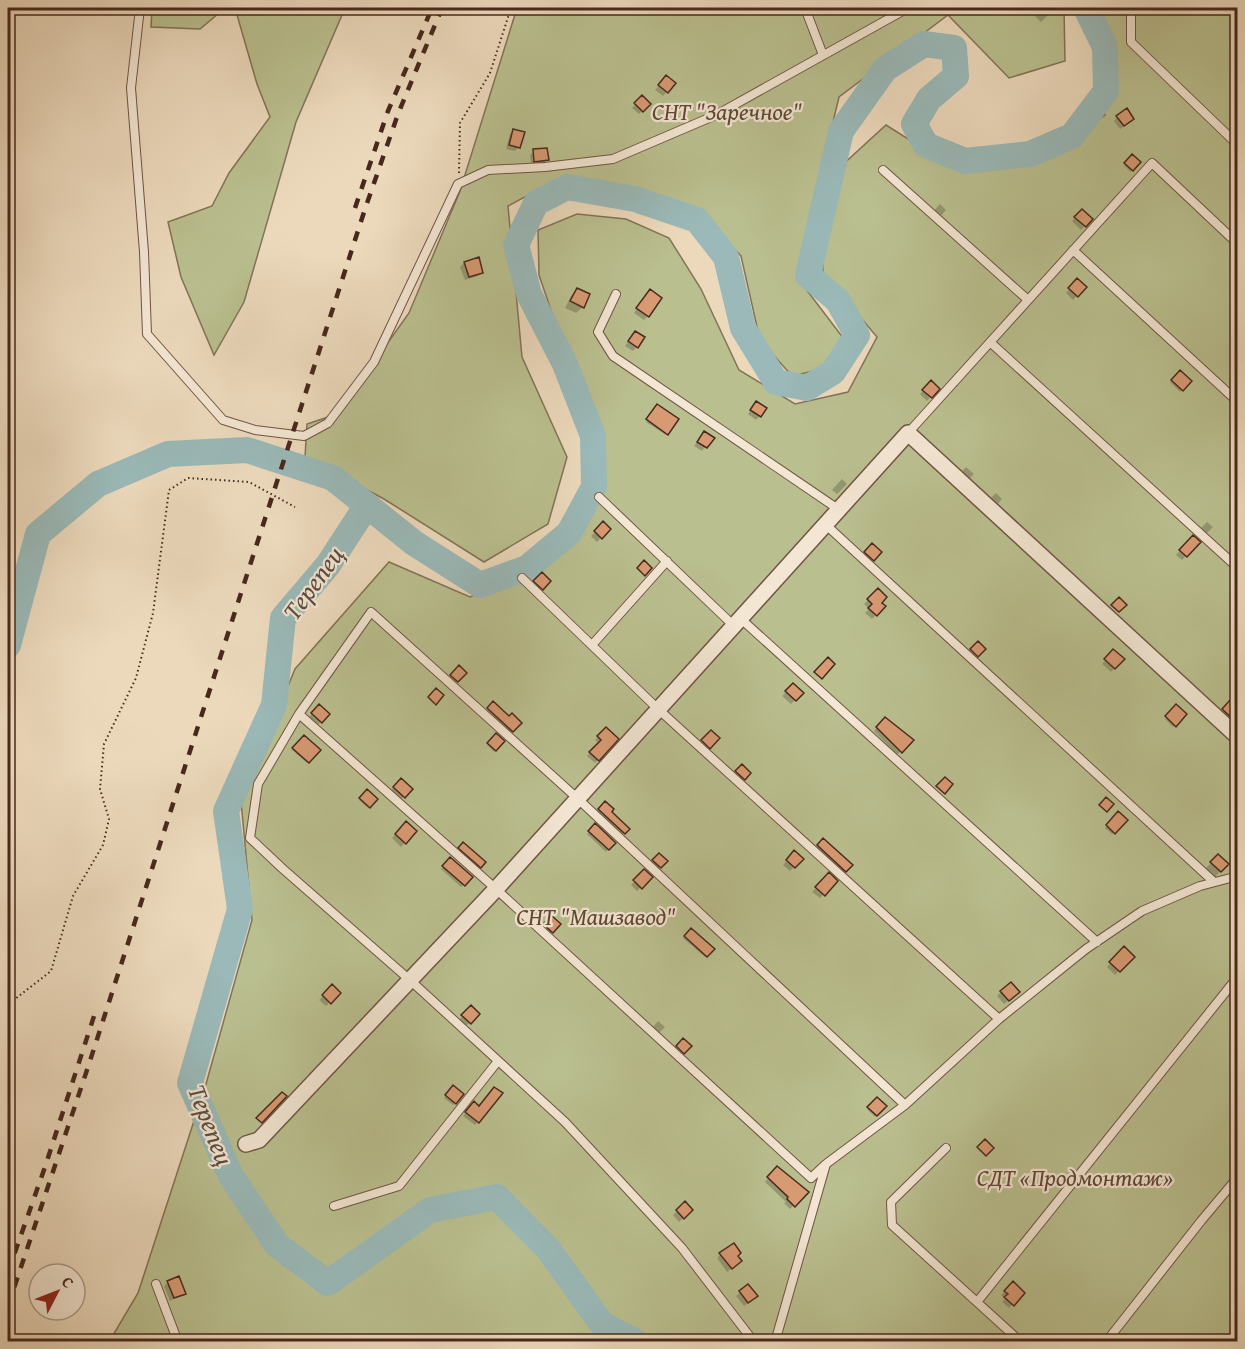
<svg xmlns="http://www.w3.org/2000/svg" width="1245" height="1349" viewBox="0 0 1245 1349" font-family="'Gentium Book Plus',serif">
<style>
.green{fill:#babf8f;stroke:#817456;stroke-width:1.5}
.shadow{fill:#0003}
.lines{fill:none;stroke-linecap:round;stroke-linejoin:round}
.river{stroke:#9ab9b8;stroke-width:26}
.building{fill:#d89a73;stroke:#48281c;stroke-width:1.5}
.lane-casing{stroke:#715444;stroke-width:10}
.street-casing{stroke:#715444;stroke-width:18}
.path{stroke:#48281c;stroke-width:2;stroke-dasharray:1.5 3;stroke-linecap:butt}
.lane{stroke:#f3e6d3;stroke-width:8}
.street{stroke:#f3e6d3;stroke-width:15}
.rail{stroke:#48281c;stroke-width:4.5;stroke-dasharray:10 10;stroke-linecap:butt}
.labels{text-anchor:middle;stroke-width:4.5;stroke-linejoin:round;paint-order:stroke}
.park-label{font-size:24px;font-style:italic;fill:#5f4633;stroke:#f3e6d3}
.water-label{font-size:26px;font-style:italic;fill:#5c4c43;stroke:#f3e6d3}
</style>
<rect width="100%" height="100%" fill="#ecd9bc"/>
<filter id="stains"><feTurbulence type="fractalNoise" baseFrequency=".00333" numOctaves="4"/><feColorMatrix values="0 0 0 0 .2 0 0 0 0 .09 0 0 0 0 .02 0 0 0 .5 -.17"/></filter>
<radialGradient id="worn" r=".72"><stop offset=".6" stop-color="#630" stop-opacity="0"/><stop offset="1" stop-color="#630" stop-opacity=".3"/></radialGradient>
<path class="green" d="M 152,8 L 225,8 L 200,29 L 151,27 Z
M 235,8 L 345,8 L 296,122 L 244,302 L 214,355 L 181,277 L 168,222 L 212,206 L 229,173 L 270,117 L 257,84 Z
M 517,8 L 1064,8 L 1065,61 L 1009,78 L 948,15 L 839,97 L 796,276 L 844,339 L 826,368 L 792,376 L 760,340 L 741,256 L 703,214 L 634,187 L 552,182 L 508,206 L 522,357 L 567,457 L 548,524 L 484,562 L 384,499 L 305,457 L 307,424 L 337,414 L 409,313 L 460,191 Z
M 1097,8 L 1237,8 L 1237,1341 L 109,1342 L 138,1293 L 206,1084 L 252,920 L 241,801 L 295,669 L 389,562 L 470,597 L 525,574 L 574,542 L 595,504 L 600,433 L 566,354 L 539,275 L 538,230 L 577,214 L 626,219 L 669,238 L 701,289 L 739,370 L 795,404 L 848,392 L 877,337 L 823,273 L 822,242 L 838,169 L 886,125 L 959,171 L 1043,156 L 1105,115 Z"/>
<path class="shadow" d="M 763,8 L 774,8 L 765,11 Z
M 821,8 L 839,8 L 827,16 Z
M 1038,8 L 1048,8 L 1052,11 L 1041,22 L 1032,13 Z
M 663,81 L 674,84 L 663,96 L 655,90 Z
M 642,97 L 649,104 L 639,114 L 632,108 Z
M 1117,117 L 1129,123 L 1120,129 L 1114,121 Z
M 514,130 L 519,147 L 515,151 L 506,149 L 510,134 Z
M 534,151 L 547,160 L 543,164 L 531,165 L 530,155 Z
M 1132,156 L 1139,162 L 1130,172 L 1124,165 Z
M 940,204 L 946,210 L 938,219 L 932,213 Z
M 1082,211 L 1091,219 L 1081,230 L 1072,221 Z
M 464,263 L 482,272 L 478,276 L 465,280 L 460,267 Z
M 1077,280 L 1085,287 L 1073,300 L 1066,293 Z
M 577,289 L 583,307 L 576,313 L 565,308 L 571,296 Z
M 646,295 L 648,316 L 644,320 L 634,313 Z
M 632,336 L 637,347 L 633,351 L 625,346 Z
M 1180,372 L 1190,381 L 1180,392 L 1170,382 Z
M 931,382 L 938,389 L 927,401 L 920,394 Z
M 655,407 L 667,434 L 666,435 L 646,422 Z
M 753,407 L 760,416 L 756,420 L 748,414 Z
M 701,437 L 712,438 L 702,451 L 694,446 Z
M 966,467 L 974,474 L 967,481 L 959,474 Z
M 842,479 L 847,484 L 837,494 L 832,490 Z
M 996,493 L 1002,499 L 995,507 L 988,501 Z
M 1207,522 L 1213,527 L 1204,536 L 1198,531 Z
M 603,524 L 609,529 L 597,542 L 591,536 Z
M 1193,537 L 1199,542 L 1182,560 L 1176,555 Z
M 872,545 L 880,552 L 872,561 L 864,554 Z
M 878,590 L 880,603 L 884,606 L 872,619 L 865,613 L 869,609 L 864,604 Z
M 1114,651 L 1122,660 L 1111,672 L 1102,664 Z
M 459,667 L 465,673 L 453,685 L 447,680 Z
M 793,685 L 802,693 L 791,704 L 782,696 Z
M 1231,701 L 1238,710 L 1227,721 L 1219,714 Z
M 493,703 L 509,718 L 520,723 L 508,735 L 484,713 Z
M 319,706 L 328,714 L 317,726 L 308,718 Z
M 1176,706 L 1185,714 L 1173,727 L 1165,719 Z
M 885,719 L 911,740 L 897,755 L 874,731 Z
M 606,729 L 617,739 L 595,763 L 587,756 L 599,743 L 595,740 Z
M 496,735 L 503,741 L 494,752 L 487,745 Z
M 304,737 L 319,750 L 307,763 L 292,750 Z
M 742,766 L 749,773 L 742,780 L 735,774 Z
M 401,780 L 411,789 L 400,800 L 390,791 Z
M 367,791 L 376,799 L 368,808 L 359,800 Z
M 605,803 L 610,812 L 628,829 L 620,836 L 596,813 Z
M 1118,813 L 1126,820 L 1112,834 L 1105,828 Z
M 406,823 L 415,831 L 401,847 L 392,838 Z
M 595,826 L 614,843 L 606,852 L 587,834 Z
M 824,840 L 850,865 L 842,874 L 815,849 Z
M 463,844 L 484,862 L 479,868 L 458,850 Z
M 794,853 L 801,859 L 790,871 L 783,865 Z
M 659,855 L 666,861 L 658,869 L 652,863 Z
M 1218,856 L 1227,864 L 1214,878 L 1205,869 Z
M 451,859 L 471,877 L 461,887 L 441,869 Z
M 644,871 L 651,877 L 637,891 L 631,885 Z
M 829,874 L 836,881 L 820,898 L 812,892 Z
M 552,918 L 559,924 L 548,936 L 541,929 Z
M 691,930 L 712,949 L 705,957 L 683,938 Z
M 1124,949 L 1132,957 L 1115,975 L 1107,967 Z
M 332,987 L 339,993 L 326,1006 L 319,1000 Z
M 1001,992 L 1014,996 L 1004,1004 L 997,996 Z
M 471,1007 L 478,1014 L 466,1026 L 459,1020 Z
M 658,1021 L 665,1027 L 659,1033 L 653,1027 Z
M 453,1087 L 462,1094 L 453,1105 L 444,1098 Z
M 501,1094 L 475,1125 L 463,1116 L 471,1107 L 479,1107 Z
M 877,1099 L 885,1106 L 875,1117 L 867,1109 Z
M 777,1168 L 806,1193 L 790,1209 L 784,1203 L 786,1202 L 765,1182 Z
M 685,1203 L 691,1210 L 679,1222 L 673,1215 Z
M 720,1255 L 736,1256 L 736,1265 L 727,1272 L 717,1258 Z
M 168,1282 L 184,1293 L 170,1301 L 164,1286 Z
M 1013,1283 L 1023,1293 L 1009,1308 L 1002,1302 L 1005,1299 L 1001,1295 Z
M 748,1286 L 752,1300 L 744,1306 L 736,1296 Z"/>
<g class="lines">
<path class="river" d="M 367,505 L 328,565 L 283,618 L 274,705 L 226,811 L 240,909 L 190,1083 L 231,1176 L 277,1245 L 328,1283 L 430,1210 L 497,1197 L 549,1250 L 602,1324 L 636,1342
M 8,645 L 38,534 L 98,484 L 168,454 L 247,450 L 333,478 L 414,543 L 480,585 L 527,568 L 569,533 L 594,487 L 593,436 L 565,364 L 529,294 L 516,245 L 536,203 L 567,187 L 635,199 L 697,220 L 726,257 L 743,328 L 776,382 L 807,388 L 833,372 L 857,335 L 838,301 L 808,275 L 841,131 L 885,69 L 924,44 L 954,48 L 956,76 L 929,99 L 914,124 L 926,145 L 965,161 L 1030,154 L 1072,136 L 1106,91 L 1105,47 L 1086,8"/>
</g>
<path class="building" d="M 666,75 L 676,83 L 668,93 L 658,85 Z
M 642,95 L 651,104 L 643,112 L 634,103 Z
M 1127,108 L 1134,119 L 1124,126 L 1116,116 Z
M 513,129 L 525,132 L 520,148 L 509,145 Z
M 547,148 L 549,160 L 534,162 L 533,149 Z
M 1132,154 L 1141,162 L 1133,171 L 1124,163 Z
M 1082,209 L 1093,219 L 1086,227 L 1074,217 Z
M 479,257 L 483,273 L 469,277 L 464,262 Z
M 1077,278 L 1087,287 L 1078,297 L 1068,288 Z
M 577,288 L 590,294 L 584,308 L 570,301 Z
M 650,289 L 662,298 L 649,317 L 636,308 Z
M 635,331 L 645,337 L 638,348 L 628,341 Z
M 1180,370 L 1192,381 L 1183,391 L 1171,380 Z
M 931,380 L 940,389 L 932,398 L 922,390 Z
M 756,401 L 767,408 L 761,417 L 750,410 Z
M 657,404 L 679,419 L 668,435 L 646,419 Z
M 704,431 L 715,438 L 707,448 L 697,442 Z
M 603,521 L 611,529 L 602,539 L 594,531 Z
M 1193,535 L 1201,542 L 1187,557 L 1179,550 Z
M 872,543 L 882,552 L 874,561 L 864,552 Z
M 644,560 L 652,568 L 645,576 L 637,568 Z
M 542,572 L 551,581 L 543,590 L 533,581 Z
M 878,588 L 887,597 L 882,603 L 886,606 L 877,616 L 868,608 L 872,604 L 867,599 Z
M 1119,597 L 1127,605 L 1119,612 L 1111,605 Z
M 978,641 L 986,649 L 978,657 L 970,649 Z
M 1113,649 L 1125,659 L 1115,669 L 1104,659 Z
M 828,657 L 835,664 L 822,679 L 814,672 Z
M 459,665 L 467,673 L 458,682 L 450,675 Z
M 793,683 L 804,693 L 796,701 L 785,691 Z
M 436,688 L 444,695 L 436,705 L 428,697 Z
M 1231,699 L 1238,705 L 1238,712 L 1232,718 L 1222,709 Z
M 493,701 L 509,716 L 512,713 L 522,723 L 513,732 L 487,708 Z
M 319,704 L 330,714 L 322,723 L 311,713 Z
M 1176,704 L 1187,714 L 1176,727 L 1165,716 Z
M 885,717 L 914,740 L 902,753 L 876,727 Z
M 606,727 L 619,739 L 599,761 L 589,752 L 601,740 L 597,736 Z
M 711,730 L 720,738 L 710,749 L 701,740 Z
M 496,733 L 505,741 L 496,751 L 487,743 Z
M 304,735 L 321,750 L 309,763 L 292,748 Z
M 742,764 L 751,773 L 745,780 L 735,771 Z
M 945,777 L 953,784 L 945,794 L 936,786 Z
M 401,778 L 413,789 L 405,798 L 393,787 Z
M 367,789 L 378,799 L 370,808 L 359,798 Z
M 1106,797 L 1114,804 L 1107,812 L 1099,805 Z
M 605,801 L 614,809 L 612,812 L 630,829 L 625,834 L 598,809 Z
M 1118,811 L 1128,820 L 1115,834 L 1106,825 Z
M 406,821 L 417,831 L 406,844 L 395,834 Z
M 595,823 L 616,843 L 609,850 L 588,831 Z
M 823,838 L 853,865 L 846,872 L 817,845 Z
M 463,842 L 486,862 L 481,868 L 458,848 Z
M 794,850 L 804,859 L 795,868 L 786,860 Z
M 659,853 L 668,861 L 661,868 L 652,860 Z
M 1218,854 L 1229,864 L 1221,872 L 1210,862 Z
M 450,857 L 473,877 L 465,886 L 442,866 Z
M 644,869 L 653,877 L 642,889 L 633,880 Z
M 829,872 L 838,881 L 825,896 L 815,887 Z
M 552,916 L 561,924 L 553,933 L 543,924 Z
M 691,928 L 715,949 L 707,957 L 684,936 Z
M 1124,946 L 1135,957 L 1120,972 L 1109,962 Z
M 1011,982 L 1020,992 L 1009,1001 L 1000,991 Z
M 332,984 L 341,993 L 331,1004 L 322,995 Z
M 471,1005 L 480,1014 L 471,1024 L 461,1015 Z
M 683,1038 L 692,1046 L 684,1054 L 676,1046 Z
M 453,1085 L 464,1094 L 456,1104 L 445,1095 Z
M 494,1087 L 503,1093 L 479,1123 L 465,1112 L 474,1101 L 479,1106 Z
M 282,1092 L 287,1096 L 262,1123 L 256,1118 Z
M 877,1097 L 887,1106 L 877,1116 L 867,1107 Z
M 985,1139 L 994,1148 L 986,1156 L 977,1147 Z
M 777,1166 L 809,1192 L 795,1207 L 787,1199 L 788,1197 L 767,1177 Z
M 685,1201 L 693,1210 L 684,1219 L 676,1210 Z
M 734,1243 L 741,1253 L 738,1256 L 742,1261 L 732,1269 L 719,1253 Z
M 179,1276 L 186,1294 L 174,1298 L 167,1281 Z
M 1013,1281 L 1025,1293 L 1014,1306 L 1004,1297 L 1008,1294 L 1004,1291 Z
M 748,1284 L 758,1296 L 748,1303 L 739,1291 Z"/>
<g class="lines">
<g class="lane-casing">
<path id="lane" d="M 140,8 L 131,88 L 144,252 L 147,334 L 223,420 L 255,430 L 304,436 L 328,423 L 374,362 L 458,184 L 488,170 L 545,167 L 613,159 L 716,115 L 908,8
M 805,8 L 823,55
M 1137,8 L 1131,13 L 1131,42 L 1238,145
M 883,170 L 1028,300
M 1073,250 L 1238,402
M 616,294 L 598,332 L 613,356 L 838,509
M 990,342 L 1238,568
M 908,433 L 1152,163 L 1238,244
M 599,497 L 733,625
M 825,524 L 1214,882
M 522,578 L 658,709 L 999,1019
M 740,618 L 1097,942
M 592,645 L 667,561
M 299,714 L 496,889 L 811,1178 L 826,1164
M 946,1148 L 891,1202 L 892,1225 L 1021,1342
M 334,1206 L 399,1186 L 498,1061
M 156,1284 L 178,1342
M 977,1302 L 1232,984 L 1238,981
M 754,1342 L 682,1248 L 565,1122 L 411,981 L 283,869 L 250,838 L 258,784 L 299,714 L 371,612 L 577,798 L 905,1105
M 775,1342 L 826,1164 L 905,1105 L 999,1019 L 1086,949 L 1142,911 L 1200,886 L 1238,876
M 1106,1342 L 1201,1221 L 1238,1177"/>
</g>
<g class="street-casing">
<path id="street" d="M 246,1144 L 259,1140 L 496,889 L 908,433 L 1238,737"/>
</g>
<path class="path" d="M 459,173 L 460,123 L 490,73 L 511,8
M 8,1008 L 10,1003 L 51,971 L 73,896 L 103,845 L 109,819 L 100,789 L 104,744 L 136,678 L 153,613 L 169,490 L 188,478 L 249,482 L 295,507
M 8,1339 L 16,1342"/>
<use href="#lane" class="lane"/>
<use href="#street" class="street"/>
<path class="rail" d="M 355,208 L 388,111 L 432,8
M 8,1272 L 45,1167 L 96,1010
M 8,1306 L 89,1064 L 365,209 L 398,114 L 442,8"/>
</g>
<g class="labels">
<g class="park-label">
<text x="727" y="120">СНТ "Заречное"</text>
<text x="596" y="925">СНТ "Машзавод"</text>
<text x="1075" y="1186">СДТ «Продмонтаж»</text>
</g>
<g class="water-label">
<text transform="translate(313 583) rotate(-54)" y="9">Терепец</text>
<text transform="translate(211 1125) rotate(69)" y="9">Терепец</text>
</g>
</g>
<rect width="1245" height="1349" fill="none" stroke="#ecd9bc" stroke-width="30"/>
<rect x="9" y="9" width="1227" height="1331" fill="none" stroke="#48281c" stroke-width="3"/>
<rect x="15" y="15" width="1215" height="1319" fill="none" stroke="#48281c" stroke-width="1.5"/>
<g transform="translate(57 1292) rotate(48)"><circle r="28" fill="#f3e6d3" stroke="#af9a8a" stroke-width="1.5"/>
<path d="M0-4.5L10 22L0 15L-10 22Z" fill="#8f2418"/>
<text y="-9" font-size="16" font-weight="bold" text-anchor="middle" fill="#48281c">С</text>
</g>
<rect width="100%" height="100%" filter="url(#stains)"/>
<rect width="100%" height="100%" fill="url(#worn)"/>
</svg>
